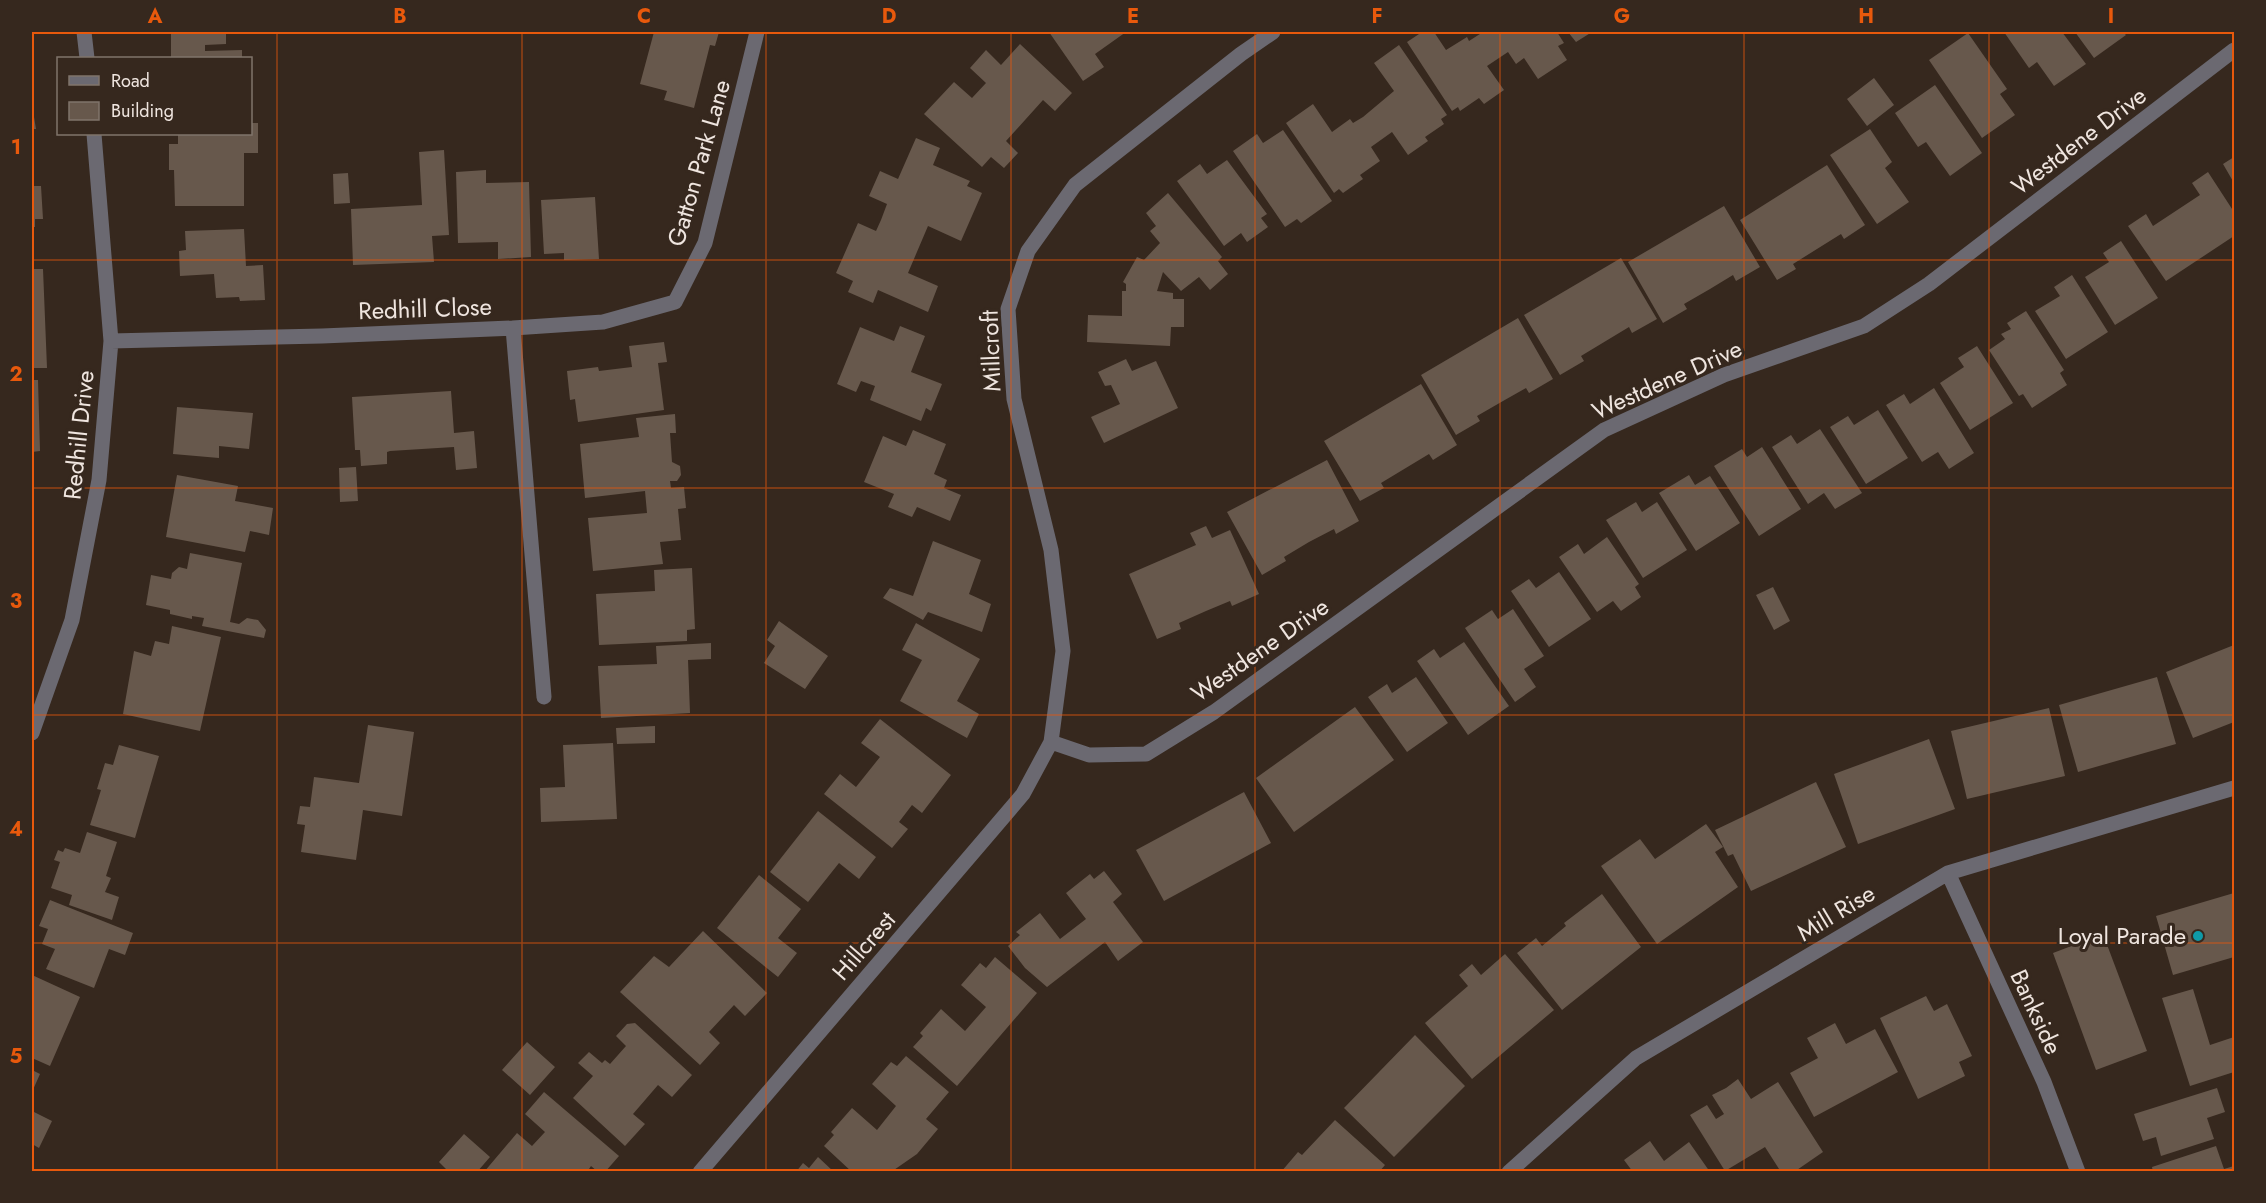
<svg xmlns="http://www.w3.org/2000/svg" width="2266" height="1203" viewBox="0 0 2266 1203" font-family="Jost,sans-serif">
<style>
.building{fill:#67584c}
.lines{fill:none;stroke-linecap:round;stroke-linejoin:round}
.minor{stroke:#6b6971;stroke-width:15}
.grid{fill:none;stroke:#e8590c;stroke-width:1.5;stroke-opacity:0.55}
.culture-dot{fill:#0f9aa8;stroke:#36281e;stroke-width:2}
.labels{text-anchor:middle;stroke-width:6;stroke-linejoin:round;paint-order:stroke}
.street-label{font-size:24px;fill:#efe5df;stroke:#36281e}
.poi-label{font-size:24px;fill:#efe5df;stroke:#36281e;text-anchor:end}
.neatline{fill:none;stroke:#e8590c;stroke-width:2}
.grid-label{font-size:20px;text-anchor:middle;font-weight:bold;fill:#e8590c}
</style>
<rect width="100%" height="100%" fill="#36281e"/>
<path class="building" d="M 171,32 L 226,32 L 226,44 L 205,45 L 205,51 L 242,50 L 242,58 L 171,58 Z
M 654,32 L 719,32 L 715,46 L 710,45 L 694,108 L 664,100 L 667,91 L 640,84 Z
M 1049,32 L 1126,32 L 1095,54 L 1104,67 L 1083,81 Z
M 1422,32 L 1434,32 L 1446,50 L 1467,37 L 1469,41 L 1483,32 L 1557,32 L 1564,43 L 1558,46 L 1567,60 L 1538,79 L 1524,58 L 1516,64 L 1508,52 L 1487,66 L 1504,90 L 1484,104 L 1479,98 L 1460,111 L 1458,107 L 1452,111 L 1407,42 Z
M 1568,32 L 1592,32 L 1576,42 Z
M 2004,32 L 2062,32 L 2086,64 L 2054,86 L 2037,62 L 2029,68 Z
M 2075,32 L 2123,32 L 2126,35 L 2094,58 Z
M 1968,33 L 2007,89 L 2000,94 L 2015,115 L 1982,138 L 1929,60 Z
M 1020,44 L 1072,93 L 1055,111 L 1043,100 L 1006,141 L 1018,153 L 1004,168 L 991,157 L 982,167 L 924,114 L 954,82 L 972,98 L 986,83 L 970,68 L 986,50 L 1001,65 Z
M 1399,45 L 1447,115 L 1441,119 L 1444,124 L 1425,137 L 1428,141 L 1408,155 L 1392,132 L 1371,147 L 1380,161 L 1360,175 L 1363,179 L 1343,193 L 1339,189 L 1334,193 L 1286,123 L 1313,104 L 1332,132 L 1350,119 L 1353,123 L 1363,117 L 1394,91 L 1374,63 Z
M 1874,78 L 1894,105 L 1867,126 L 1847,99 Z
M 1935,85 L 1982,153 L 1950,176 L 1926,142 L 1918,147 L 1895,113 Z
M 32,105 L 36,129 L 32,129 Z
M 250,123 L 258,123 L 258,153 L 244,153 L 244,206 L 175,206 L 174,170 L 169,170 L 169,144 L 178,144 L 178,134 L 250,134 Z
M 1870,129 L 1892,162 L 1885,168 L 1909,202 L 1877,224 L 1830,155 Z
M 1283,130 L 1332,201 L 1301,223 L 1297,219 L 1285,227 L 1233,151 L 1257,134 L 1263,143 Z
M 916,138 L 940,148 L 933,165 L 970,181 L 967,186 L 982,193 L 961,241 L 928,226 L 908,273 L 938,286 L 928,312 L 878,290 L 873,303 L 848,292 L 853,281 L 836,273 L 858,223 L 876,231 L 881,220 L 887,204 L 869,196 L 880,171 L 898,179 Z
M 444,150 L 449,235 L 432,236 L 434,262 L 353,265 L 351,209 L 422,205 L 419,152 Z
M 2234,157 L 2234,183 L 2223,164 Z
M 1227,160 L 1267,214 L 1261,218 L 1268,227 L 1247,242 L 1241,233 L 1224,246 L 1177,181 L 1200,164 L 1207,174 Z
M 1827,165 L 1865,225 L 1844,239 L 1841,234 L 1793,264 L 1796,269 L 1777,280 L 1740,220 Z
M 486,170 L 486,183 L 529,182 L 531,257 L 498,259 L 498,242 L 458,243 L 456,172 Z
M 2208,172 L 2234,212 L 2234,236 L 2166,281 L 2128,226 L 2146,214 L 2153,226 L 2200,195 L 2192,183 Z
M 348,173 L 350,203 L 334,204 L 333,174 Z
M 32,174 L 34,186 L 41,186 L 43,219 L 35,219 L 35,227 L 32,227 Z
M 1168,193 L 1222,257 L 1218,261 L 1228,274 L 1210,290 L 1199,277 L 1181,291 L 1163,272 L 1157,291 L 1173,293 L 1173,299 L 1184,299 L 1184,327 L 1171,327 L 1170,346 L 1087,342 L 1088,315 L 1122,316 L 1122,291 L 1126,291 L 1126,284 L 1123,282 L 1137,257 L 1144,260 L 1160,243 L 1150,231 L 1156,226 L 1146,213 Z
M 595,197 L 599,259 L 564,260 L 564,253 L 544,254 L 541,200 Z
M 1724,206 L 1760,267 L 1736,281 L 1733,275 L 1710,289 L 1684,304 L 1687,309 L 1663,323 L 1628,262 Z
M 244,229 L 246,266 L 263,265 L 265,300 L 240,301 L 239,297 L 216,298 L 214,274 L 180,276 L 179,251 L 186,250 L 185,231 Z
M 2121,241 L 2158,298 L 2115,325 L 2085,277 L 2109,262 L 2103,253 Z
M 1621,258 L 1657,319 L 1632,333 L 1629,327 L 1581,356 L 1584,361 L 1560,375 L 1524,315 Z
M 32,269 L 43,269 L 47,368 L 32,368 Z
M 2072,275 L 2108,332 L 2066,359 L 2035,311 L 2060,296 L 2054,287 Z
M 2026,311 L 2064,370 L 2060,373 L 2067,385 L 2032,408 L 2023,394 L 2019,396 L 1989,350 L 2005,339 L 2001,334 L 2011,329 L 2007,323 Z
M 1518,318 L 1553,379 L 1529,393 L 1526,388 L 1503,401 L 1477,416 L 1480,421 L 1456,435 L 1421,375 Z
M 900,326 L 925,336 L 911,372 L 942,384 L 931,411 L 926,408 L 921,421 L 870,400 L 875,386 L 861,381 L 856,392 L 837,384 L 860,327 L 894,341 Z
M 664,342 L 667,362 L 658,363 L 664,410 L 578,422 L 575,399 L 570,400 L 567,371 L 598,367 L 599,371 L 632,367 L 629,346 Z
M 1977,346 L 2013,403 L 1970,430 L 1940,383 L 1964,367 L 1958,358 Z
M 1126,359 L 1132,371 L 1156,361 L 1178,408 L 1104,443 L 1091,417 L 1120,404 L 1111,385 L 1105,386 L 1098,372 Z
M 32,380 L 38,380 L 40,451 L 32,452 Z
M 1421,384 L 1457,445 L 1433,460 L 1429,454 L 1381,483 L 1384,488 L 1360,501 L 1324,441 Z
M 1934,388 L 1974,453 L 1949,469 L 1938,452 L 1922,462 L 1886,405 L 1904,394 L 1910,404 Z
M 451,391 L 454,433 L 474,431 L 477,468 L 456,470 L 454,447 L 390,451 L 387,452 L 387,464 L 361,466 L 360,450 L 355,450 L 352,397 Z
M 177,407 L 253,413 L 249,449 L 219,446 L 219,458 L 173,454 Z
M 1878,410 L 1908,458 L 1866,484 L 1830,427 L 1848,416 L 1854,425 Z
M 675,414 L 676,433 L 670,433 L 672,462 L 680,466 L 681,475 L 677,481 L 670,481 L 671,488 L 684,487 L 686,508 L 678,509 L 681,540 L 660,542 L 663,564 L 593,571 L 588,518 L 647,513 L 645,491 L 585,498 L 580,444 L 639,437 L 636,418 Z
M 1820,429 L 1862,493 L 1835,509 L 1824,493 L 1808,504 L 1772,447 L 1791,435 L 1797,444 Z
M 913,430 L 946,444 L 934,474 L 947,480 L 944,488 L 961,495 L 950,521 L 917,507 L 912,517 L 888,507 L 894,494 L 864,482 L 883,436 L 906,446 Z
M 1762,447 L 1801,509 L 1759,536 L 1714,466 L 1742,449 L 1747,457 Z
M 1327,460 L 1359,521 L 1336,534 L 1334,529 L 1309,542 L 1284,557 L 1286,561 L 1262,575 L 1227,512 Z
M 356,467 L 358,501 L 340,502 L 339,468 Z
M 177,475 L 238,486 L 235,501 L 273,508 L 269,535 L 250,531 L 245,552 L 166,537 Z
M 1689,475 L 1695,485 L 1710,476 L 1740,523 L 1696,551 L 1659,493 Z
M 1636,502 L 1642,512 L 1657,502 L 1687,550 L 1643,578 L 1606,520 Z
M 1206,526 L 1212,538 L 1230,530 L 1259,594 L 1232,606 L 1230,601 L 1206,611 L 1179,623 L 1181,629 L 1157,639 L 1129,574 L 1196,545 L 1190,533 Z
M 1607,537 L 1639,584 L 1635,587 L 1641,597 L 1621,611 L 1613,601 L 1597,612 L 1559,557 L 1578,544 L 1584,554 Z
M 933,541 L 981,560 L 969,594 L 991,604 L 982,632 L 928,612 L 923,620 L 883,598 L 890,588 L 913,596 Z
M 190,553 L 242,563 L 230,622 L 239,624 L 247,618 L 258,620 L 266,630 L 264,638 L 202,626 L 204,618 L 192,616 L 192,619 L 170,614 L 170,610 L 146,605 L 151,575 L 171,579 L 172,573 L 179,567 L 187,569 Z
M 692,568 L 695,629 L 687,630 L 687,641 L 599,645 L 596,594 L 655,591 L 654,570 Z
M 1559,572 L 1591,619 L 1549,647 L 1511,591 L 1529,579 L 1536,588 Z
M 1773,587 L 1790,621 L 1774,630 L 1756,595 Z
M 1513,609 L 1544,656 L 1524,669 L 1536,687 L 1515,702 L 1465,628 L 1492,610 L 1498,619 Z
M 779,621 L 828,656 L 805,689 L 764,663 L 775,646 L 767,640 Z
M 916,623 L 980,659 L 957,701 L 979,714 L 967,738 L 900,701 L 922,660 L 902,650 Z
M 172,626 L 221,637 L 200,731 L 123,714 L 134,651 L 151,656 L 155,641 L 169,644 Z
M 1464,642 L 1509,706 L 1468,735 L 1417,661 L 1434,649 L 1440,658 Z
M 711,643 L 711,659 L 688,660 L 690,713 L 601,718 L 598,666 L 657,664 L 656,646 Z
M 2234,645 L 2234,722 L 2193,738 L 2166,672 Z
M 1416,677 L 1448,723 L 1407,752 L 1368,697 L 1387,684 L 1392,693 Z
M 2157,677 L 2176,744 L 2078,772 L 2059,705 Z
M 1355,707 L 1394,760 L 1294,832 L 1256,778 Z
M 2049,708 L 2065,776 L 1967,799 L 1951,731 Z
M 880,719 L 951,775 L 922,813 L 912,805 L 899,822 L 908,829 L 892,848 L 824,794 L 840,774 L 856,787 L 880,757 L 861,743 Z
M 368,725 L 414,732 L 402,816 L 363,810 L 356,860 L 301,852 L 305,825 L 297,824 L 300,806 L 310,807 L 314,777 L 359,783 Z
M 655,726 L 655,743 L 617,744 L 616,728 Z
M 1929,739 L 1955,809 L 1858,844 L 1834,774 Z
M 613,743 L 617,819 L 541,822 L 540,788 L 565,787 L 563,745 Z
M 119,745 L 159,756 L 135,838 L 90,825 L 101,790 L 97,789 L 105,763 L 113,765 Z
M 1816,782 L 1846,847 L 1751,891 L 1733,854 L 1728,856 L 1715,830 Z
M 1244,792 L 1271,843 L 1164,901 L 1136,850 Z
M 818,811 L 876,857 L 859,879 L 839,863 L 808,902 L 770,872 Z
M 1706,824 L 1723,847 L 1715,852 L 1738,887 L 1657,944 L 1601,866 L 1640,839 L 1655,859 Z
M 87,832 L 117,842 L 106,876 L 111,878 L 105,892 L 119,897 L 112,920 L 69,905 L 72,895 L 51,888 L 60,862 L 54,860 L 58,850 L 63,852 L 65,848 L 80,853 Z
M 1104,871 L 1122,894 L 1113,902 L 1143,942 L 1118,961 L 1105,942 L 1047,987 L 1025,968 L 1008,946 L 1020,935 L 1016,932 L 1040,913 L 1060,939 L 1086,919 L 1066,893 L 1090,874 L 1094,879 Z
M 759,875 L 801,909 L 778,938 L 797,953 L 778,977 L 717,928 Z
M 2234,893 L 2234,957 L 2173,975 L 2156,916 Z
M 1602,894 L 1641,947 L 1562,1010 L 1517,953 L 1536,938 L 1542,946 L 1566,926 L 1564,923 Z
M 50,900 L 133,933 L 125,955 L 109,949 L 94,988 L 46,969 L 55,949 L 42,944 L 48,929 L 39,926 Z
M 703,931 L 767,993 L 745,1016 L 734,1005 L 709,1032 L 720,1043 L 700,1065 L 620,992 L 654,956 L 669,967 Z
M 2103,934 L 2147,1051 L 2096,1070 L 2053,953 Z
M 1505,954 L 1554,1010 L 1472,1079 L 1425,1023 L 1468,986 L 1459,975 L 1472,964 L 1481,975 Z
M 995,957 L 1037,993 L 957,1086 L 913,1047 L 923,1036 L 920,1033 L 941,1009 L 965,1031 L 986,1007 L 961,985 L 980,963 L 986,968 Z
M 32,975 L 80,997 L 50,1066 L 32,1058 Z
M 2193,989 L 2210,1045 L 2234,1037 L 2234,1072 L 2190,1086 L 2162,998 Z
M 1926,996 L 1934,1011 L 1947,1004 L 1972,1056 L 1959,1062 L 1965,1076 L 1918,1099 L 1880,1018 Z
M 635,1023 L 692,1075 L 672,1097 L 658,1085 L 633,1114 L 645,1124 L 625,1146 L 573,1098 L 593,1076 L 578,1063 L 589,1052 L 602,1063 L 605,1060 L 610,1064 L 626,1046 L 616,1036 L 627,1024 Z
M 1835,1023 L 1846,1044 L 1875,1029 L 1898,1072 L 1814,1117 L 1790,1073 L 1818,1058 L 1807,1038 Z
M 1415,1035 L 1465,1086 L 1394,1157 L 1344,1108 Z
M 527,1042 L 555,1067 L 530,1095 L 502,1070 Z
M 906,1056 L 949,1092 L 926,1119 L 938,1129 L 917,1154 L 891,1172 L 852,1172 L 824,1146 L 834,1135 L 831,1132 L 852,1108 L 877,1130 L 896,1106 L 872,1084 L 891,1062 L 897,1066 Z
M 32,1070 L 40,1074 L 32,1092 Z
M 1738,1079 L 1751,1099 L 1778,1082 L 1823,1152 L 1794,1172 L 1781,1172 L 1765,1147 L 1725,1171 L 1690,1115 L 1707,1105 L 1716,1119 L 1724,1114 L 1712,1095 L 1726,1088 Z
M 2217,1088 L 2225,1112 L 2207,1118 L 2214,1139 L 2161,1156 L 2156,1137 L 2143,1141 L 2134,1114 Z
M 544,1092 L 619,1156 L 605,1172 L 598,1172 L 591,1166 L 587,1172 L 484,1172 L 517,1133 L 532,1146 L 545,1132 L 525,1114 Z
M 32,1111 L 52,1121 L 39,1148 L 32,1144 Z
M 1335,1120 L 1385,1165 L 1379,1172 L 1281,1172 L 1298,1152 L 1302,1155 Z
M 464,1134 L 490,1157 L 477,1172 L 449,1172 L 439,1162 Z
M 1650,1141 L 1664,1161 L 1689,1142 L 1710,1172 L 1633,1172 L 1624,1160 Z
M 2216,1146 L 2224,1169 L 2234,1166 L 2234,1172 L 2153,1172 L 2152,1167 Z
M 818,1157 L 834,1172 L 796,1172 L 803,1163 L 809,1168 Z"/>
<g class="lines">
<path class="minor" d="M 84,32 L 87,58
M 513,328 L 603,322 L 675,302 L 705,243 L 757,32
M 111,341 L 322,336 L 513,328 L 544,697
M 32,733 L 72,620 L 99,480 L 111,341 L 94,134
M 1051,742 L 1089,755 L 1146,754 L 1214,712 L 1604,430 L 1724,375 L 1864,326 L 1929,284 L 2234,50
M 1948,873 L 2044,1082 L 2078,1172
M 700,1172 L 1023,794 L 1051,742 L 1063,651 L 1051,550 L 1014,399 L 1008,309 L 1028,251 L 1075,185 L 1241,54 L 1273,32
M 1509,1172 L 1636,1058 L 1948,873 L 2234,788"/>
</g>
<path class="grid" d="M 277,32 L 277,1172M 522,32 L 522,1172M 766,32 L 766,1172M 1011,32 L 1011,1172M 1255,32 L 1255,1172M 1500,32 L 1500,1172M 1744,32 L 1744,1172M 1989,32 L 1989,1172M 32,260 L 2234,260M 32,488 L 2234,488M 32,715 L 2234,715M 32,943 L 2234,943"/>
<circle class="culture-dot" cx="2198" cy="936" r="6"/>
<g class="labels">
<g class="street-label">
<text transform="translate(2079 141) rotate(-37)" y="8">Westdene Drive</text>
<text transform="translate(699 163) rotate(-74)" y="8">Gatton Park Lane</text>
<text transform="translate(425 309) rotate(-2)" y="8">Redhill Close</text>
<text transform="translate(991 351) rotate(-92)" y="8">Millcroft</text>
<text transform="translate(1667 380) rotate(-24)" y="8">Westdene Drive</text>
<text transform="translate(79 435) rotate(-84)" y="8">Redhill Drive</text>
<text transform="translate(1260 650) rotate(-35)" y="8">Westdene Drive</text>
<text transform="translate(1836 913) rotate(-31)" y="8">Mill Rise</text>
<text transform="translate(864 946) rotate(-49)" y="8">Hillcrest</text>
<text transform="translate(2036 1012) rotate(65)" y="8">Bankside</text>
</g>
<g class="poi-label">
<text x="2186" y="944">Loyal Parade</text>
</g>
</g>
<rect width="2266" height="1203" fill="none" stroke="#36281e" stroke-width="66"/>
<rect x="57" y="57" width="195" height="78" fill="#36281e" stroke="#80746b" stroke-width="1.5"/>
<rect x="69" y="76" width="30" height="9" fill="#6b6971" stroke="#80746b" stroke-width="1.5"/>
<text x="111" y="87" font-size="18" fill="#efe5df">Road</text>
<rect x="69" y="102" width="30" height="18" fill="#67584c" stroke="#80746b" stroke-width="1.5"/>
<text x="111" y="117" font-size="18" fill="#efe5df">Building</text>
<rect x="33" y="33" width="2200" height="1137" class="neatline"/>
<g class="grid-label">
<text x="155" y="23">A</text>
<text x="400" y="23">B</text>
<text x="644" y="23">C</text>
<text x="889" y="23">D</text>
<text x="1133" y="23">E</text>
<text x="1377" y="23">F</text>
<text x="1622" y="23">G</text>
<text x="1866" y="23">H</text>
<text x="2111" y="23">I</text>
<text x="16" y="154">1</text>
<text x="16" y="381">2</text>
<text x="16" y="608">3</text>
<text x="16" y="836">4</text>
<text x="16" y="1063">5</text>
</g>
</svg>
